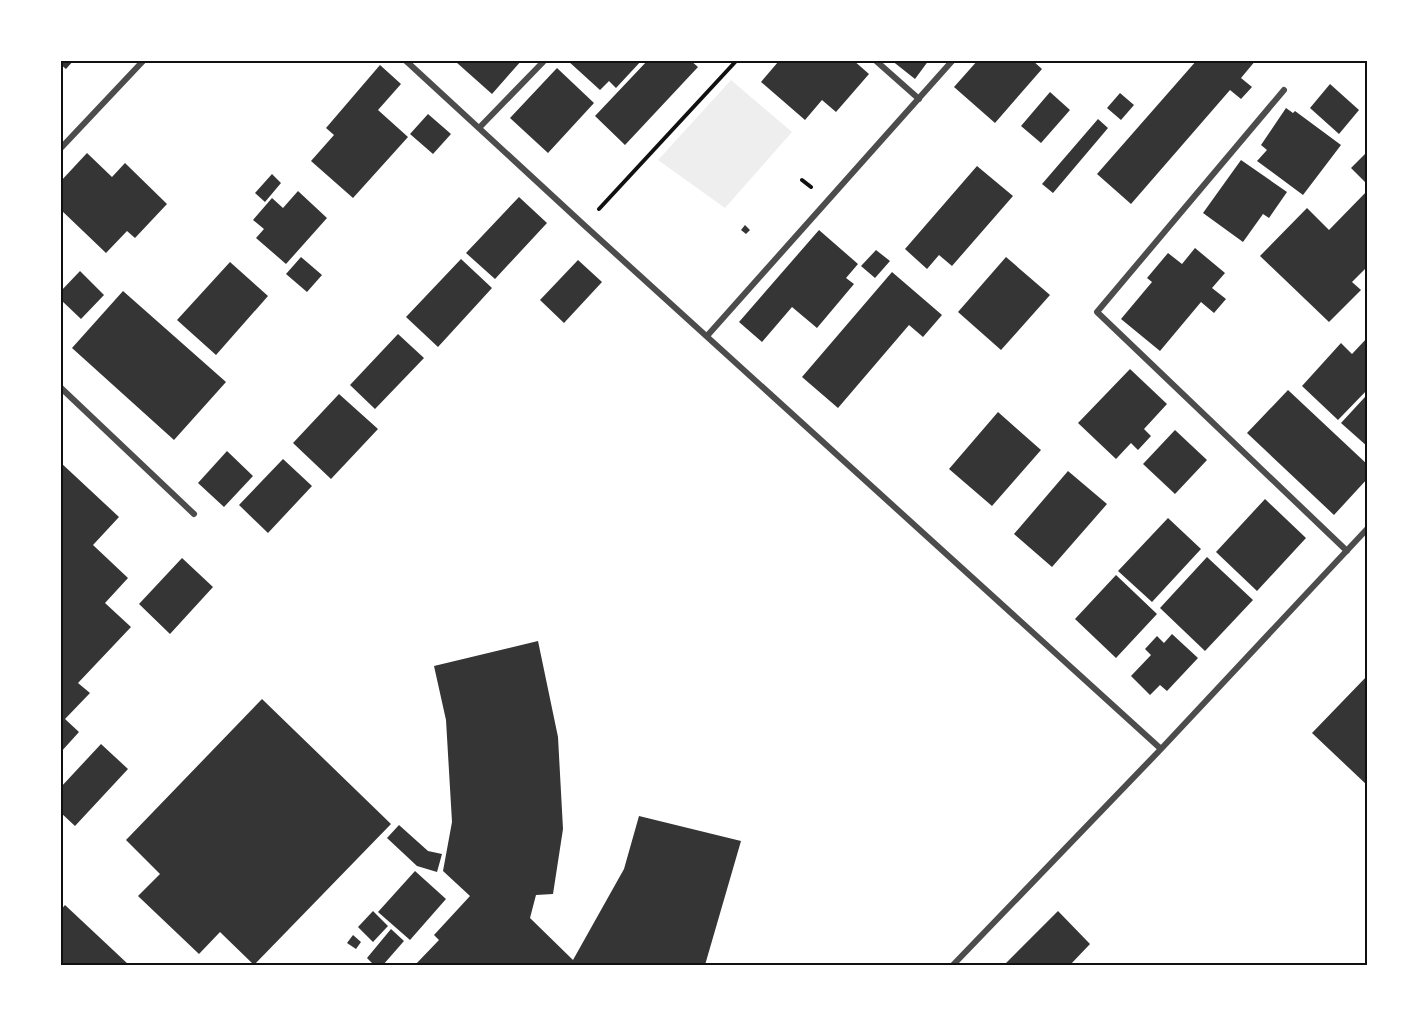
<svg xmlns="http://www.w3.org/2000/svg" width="1428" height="1025" viewBox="0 0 1428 1025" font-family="Montserrat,sans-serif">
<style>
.green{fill:#eee}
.building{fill:#353535}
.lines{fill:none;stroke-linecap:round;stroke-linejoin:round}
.path{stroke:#111;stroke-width:4}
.minor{stroke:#4c4c4c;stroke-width:6}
.neatline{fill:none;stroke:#111;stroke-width:2}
</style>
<rect width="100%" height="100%" fill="#fff"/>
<path class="green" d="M 731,80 L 792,132 L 725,208 L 658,160 Z"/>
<path class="building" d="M 60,60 L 74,60 L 66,69 L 60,64 Z
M 458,60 L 522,60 L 492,94 L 456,62 Z
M 567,60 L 642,60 L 616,88 L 609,81 L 600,90 Z
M 648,60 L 690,60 L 698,67 L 625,145 L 595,116 Z
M 776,60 L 853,60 L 869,74 L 836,112 L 822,100 L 805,120 L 761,82 L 778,62 Z
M 891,60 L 929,60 L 915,79 Z
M 978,60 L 1032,60 L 1042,69 L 995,123 L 954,87 Z
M 1197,60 L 1256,60 L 1241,78 L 1252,87 L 1241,99 L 1230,90 L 1131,204 L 1097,174 Z
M 380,65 L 401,84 L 378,110 L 408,137 L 353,198 L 311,161 L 334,135 L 326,128 Z
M 557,68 L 594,103 L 548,153 L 510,118 Z
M 1330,84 L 1359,110 L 1339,134 L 1310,108 Z
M 1050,92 L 1070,110 L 1041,143 L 1021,126 Z
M 1120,93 L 1134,105 L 1121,120 L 1107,108 Z
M 1286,108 L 1293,113 L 1295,111 L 1341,145 L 1303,195 L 1257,161 L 1267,150 L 1261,145 Z
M 428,114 L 451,134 L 433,154 L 410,134 Z
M 1098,119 L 1108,128 L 1053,193 L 1042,184 Z
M 1368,151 L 1368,185 L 1351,168 Z
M 87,153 L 112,177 L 125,163 L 167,204 L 135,238 L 127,231 L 106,253 L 60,209 L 60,182 Z
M 1241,160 L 1287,192 L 1269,218 L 1263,214 L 1243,242 L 1203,213 Z
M 977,166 L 1013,196 L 952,266 L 939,255 L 927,269 L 905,249 Z
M 272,174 L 281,183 L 265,202 L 255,193 Z
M 1368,190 L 1368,266 L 1352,282 L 1361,290 L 1329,322 L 1260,256 L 1307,208 L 1329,230 Z
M 298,191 L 327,218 L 286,264 L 256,238 L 264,229 L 253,220 L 272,198 L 283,208 Z
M 519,197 L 547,223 L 495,279 L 466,253 Z
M 745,225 L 750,230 L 746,234 L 741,230 Z
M 819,230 L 858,264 L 846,278 L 854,284 L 817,328 L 792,307 L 762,342 L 739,322 Z
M 1195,248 L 1225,273 L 1212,288 L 1226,299 L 1214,313 L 1201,302 L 1160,351 L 1121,319 L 1152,282 L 1147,278 L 1168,253 L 1182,264 Z
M 876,250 L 890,261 L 875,278 L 861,266 Z
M 301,257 L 322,275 L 307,292 L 286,274 Z
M 1006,257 L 1050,295 L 1001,350 L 958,312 Z
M 461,259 L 492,288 L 438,347 L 406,317 Z
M 578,260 L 602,282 L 564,323 L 540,300 Z
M 230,262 L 268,296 L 216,355 L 177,320 Z
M 80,271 L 104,295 L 81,319 L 60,299 L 60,292 Z
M 892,272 L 942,315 L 923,337 L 909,325 L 838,408 L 802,377 Z
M 123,291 L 226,382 L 174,440 L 72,348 Z
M 398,334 L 424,358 L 375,409 L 350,385 Z
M 1368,337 L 1368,389 L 1338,420 L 1302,386 L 1341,343 L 1352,354 Z
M 1130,369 L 1167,404 L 1144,429 L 1151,436 L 1138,450 L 1131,443 L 1116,459 L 1078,423 Z
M 1288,390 L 1368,465 L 1368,478 L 1334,515 L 1247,433 Z
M 339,394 L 378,429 L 331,479 L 293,443 Z
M 1365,397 L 1368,400 L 1368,447 L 1341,423 Z
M 998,412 L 1041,450 L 992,506 L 949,469 Z
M 1175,430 L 1207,460 L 1175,494 L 1143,464 Z
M 227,451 L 253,476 L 224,507 L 198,483 Z
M 283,459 L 312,486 L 268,533 L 239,505 Z
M 60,462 L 119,517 L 93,545 L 128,578 L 105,603 L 131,627 L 78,683 L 90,693 L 65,719 L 79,732 L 60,753 Z
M 1068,471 L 1107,504 L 1052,567 L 1014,534 Z
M 1265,499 L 1306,538 L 1257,591 L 1216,552 Z
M 1168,518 L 1201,549 L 1152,602 L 1118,571 Z
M 1207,557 L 1253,600 L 1205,651 L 1160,608 Z
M 182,558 L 213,587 L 170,634 L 139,604 Z
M 1116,575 L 1157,614 L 1116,658 L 1075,619 Z
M 1172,634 L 1198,658 L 1167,691 L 1160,685 L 1150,695 L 1131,676 L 1151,655 L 1145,649 L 1157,636 L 1164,643 Z
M 538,641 L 558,737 L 563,829 L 553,894 L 536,895 L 530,918 L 573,960 L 624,869 L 639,816 L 741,841 L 705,965 L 415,965 L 439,940 L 434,935 L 470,896 L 443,871 L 452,822 L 446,720 L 434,666 Z
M 1368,675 L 1368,786 L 1312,733 Z
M 262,699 L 391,824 L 254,965 L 220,932 L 199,954 L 138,896 L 160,874 L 126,840 Z
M 101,744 L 128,769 L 75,826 L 60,812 L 60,788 Z
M 399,825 L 428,851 L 442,854 L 437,872 L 417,866 L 387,838 Z
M 415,871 L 446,899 L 410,940 L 378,912 Z
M 65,905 L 129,965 L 60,965 L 60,911 Z
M 373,911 L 388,926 L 373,942 L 358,927 Z
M 1058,911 L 1090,944 L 1070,965 L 1004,965 Z
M 391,929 L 404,941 L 383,965 L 374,965 L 367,958 Z
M 353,935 L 361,942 L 356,949 L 347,943 Z"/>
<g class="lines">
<path class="path" d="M 802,180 L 811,187
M 599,209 L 737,60"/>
<path class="minor" d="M 405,60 L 584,225 L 1161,749
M 875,60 L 919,99
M 1284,90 L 1097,312 L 1347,551
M 479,128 L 545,60
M 60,149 L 144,60
M 707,336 L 953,60
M 60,387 L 194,514
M 953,965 L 1161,749 L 1368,528"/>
</g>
<rect width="1428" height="1025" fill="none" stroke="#ffffff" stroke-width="123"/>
<rect x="62" y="62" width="1304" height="902" class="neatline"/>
</svg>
